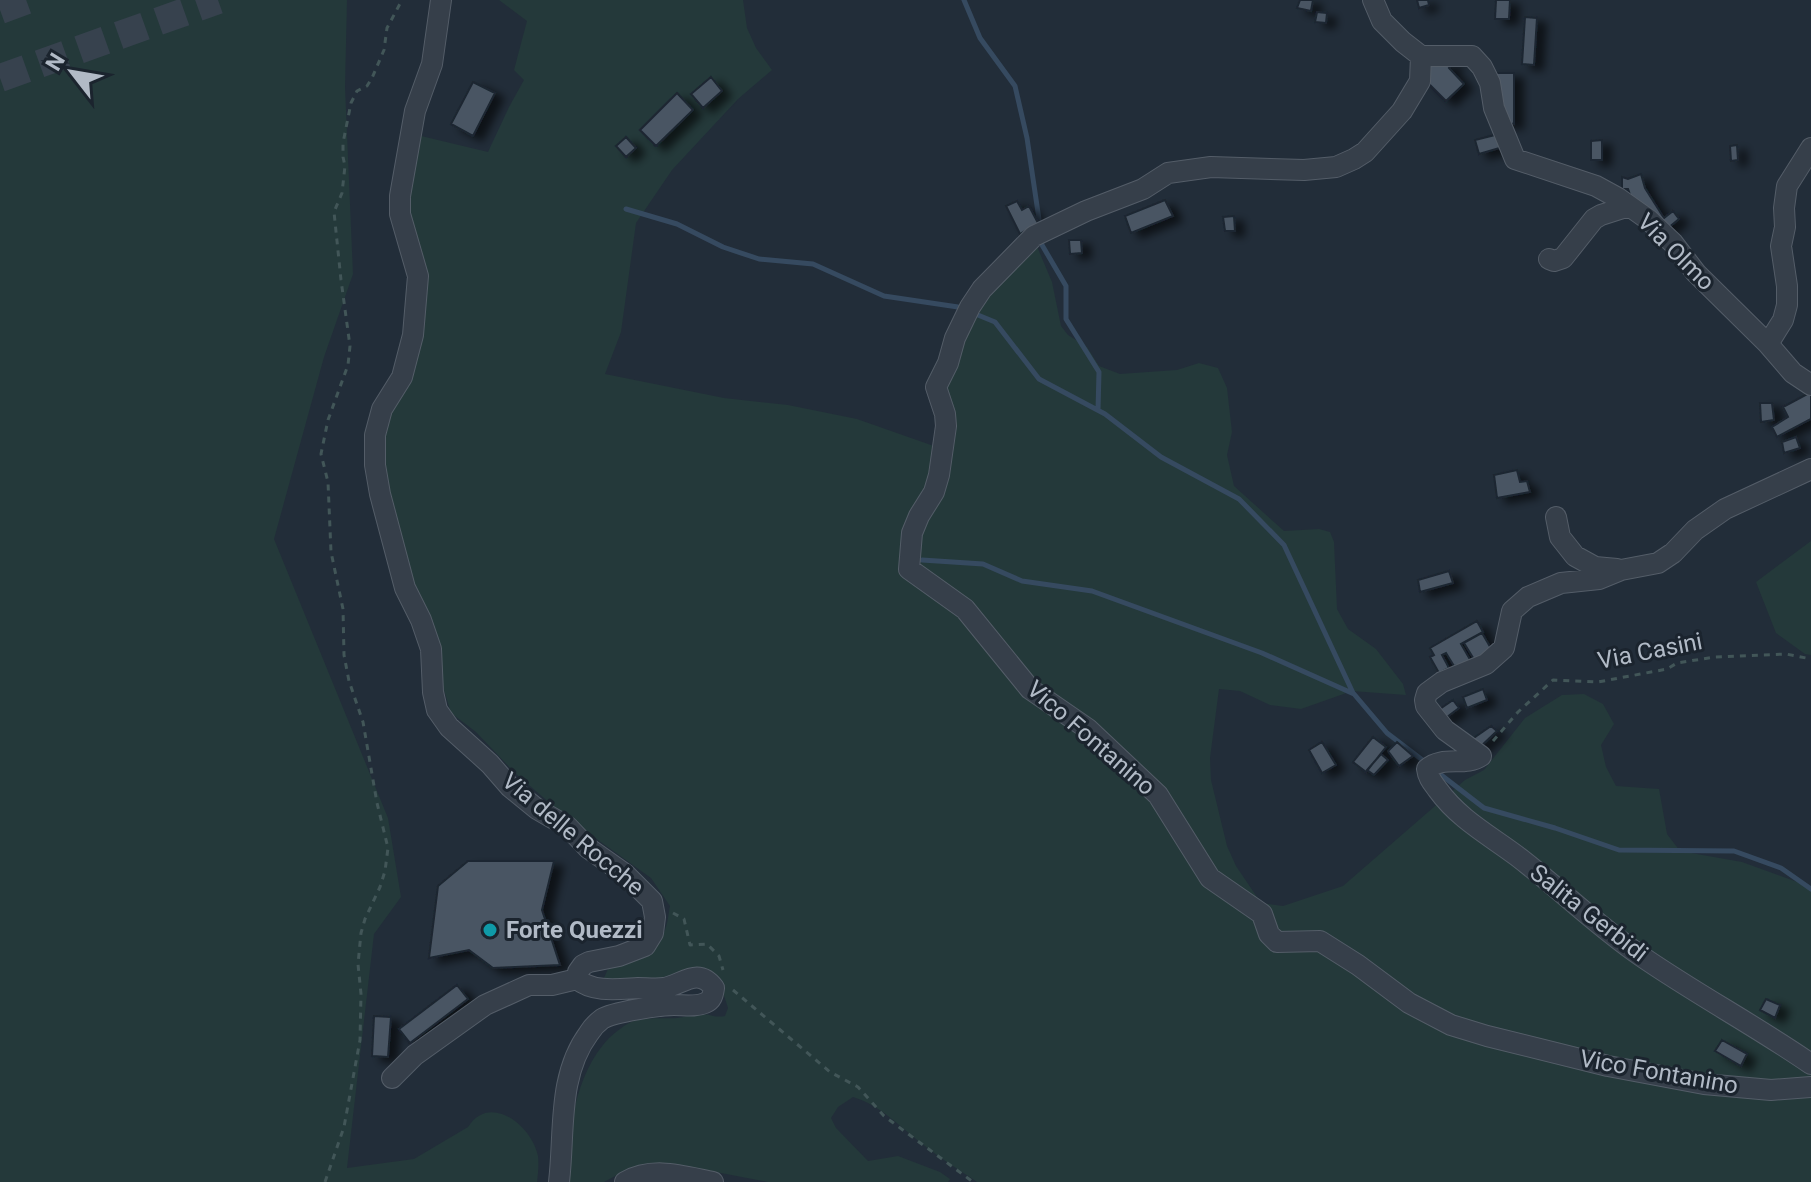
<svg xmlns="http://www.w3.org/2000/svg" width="1811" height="1182" viewBox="0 0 1811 1182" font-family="Roboto,sans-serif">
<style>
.green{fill:#24393a}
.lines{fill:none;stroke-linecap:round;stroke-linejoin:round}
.stream{stroke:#364a60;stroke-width:5}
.building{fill:#485563;stroke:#1d2630;stroke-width:2;filter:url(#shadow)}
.highway-tunnel{stroke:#37424e;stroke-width:28;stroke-dasharray:28 14;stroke-linecap:butt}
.minor-casing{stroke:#545d68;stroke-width:22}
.path{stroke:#425658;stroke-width:3;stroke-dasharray:6 6;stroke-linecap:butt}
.minor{stroke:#363f4a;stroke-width:20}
.culture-dot{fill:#0f9aa8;stroke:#1b242e;stroke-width:3}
.labels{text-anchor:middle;stroke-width:6;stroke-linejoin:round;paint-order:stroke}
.street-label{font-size:24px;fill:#b1bac6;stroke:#1b242e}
.poi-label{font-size:24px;font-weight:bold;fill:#b1bac6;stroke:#1b242e;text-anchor:start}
</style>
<defs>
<filter id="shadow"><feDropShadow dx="9" dy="5" stdDeviation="4" flood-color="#0009"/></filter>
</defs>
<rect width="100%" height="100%" fill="#222d39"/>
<path class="green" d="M 0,0 L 347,0 L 345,87 L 353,274 L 324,357 L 274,539 L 388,818 L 401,897 L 374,934 L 347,1168 L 414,1159 L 468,1127 C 490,1092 532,1126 538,1156 C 539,1164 538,1174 537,1182 L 0,1182 Z
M 499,0 L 743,0 L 747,28 L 756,48 L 772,70 L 738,99 L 672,170 L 636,223 L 621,332 L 605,374 L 724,398 L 788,405 L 857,419 L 948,451 L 944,390 L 970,317 L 1036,244 L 1052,282 L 1061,326 L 1068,335 L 1087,347 L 1099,366 L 1120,374 L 1177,370 L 1199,363 L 1218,368 L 1227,388 L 1232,432 L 1227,455 L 1234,486 L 1284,531 L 1319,529 L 1330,532 L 1334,542 L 1337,609 L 1348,629 L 1376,649 L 1403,684 L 1406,695 L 1352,691 L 1301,709 L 1270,705 L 1240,691 L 1219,689 L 1210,758 L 1211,780 L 1227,846 L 1236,866 L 1261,903 L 1283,906 L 1343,886 L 1465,780 L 1484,770 L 1525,718 L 1562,695 L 1584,694 L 1603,704 L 1614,724 L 1601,745 L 1606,767 L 1616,786 L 1659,789 L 1667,834 L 1680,851 L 1742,862 L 1811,887 L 1811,1182 L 977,1182 C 960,1170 941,1159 925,1146 C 902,1129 881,1105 853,1097 L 838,1107 L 831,1118 L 836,1128 L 868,1161 L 898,1156 L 940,1172 L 950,1179 L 948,1182 L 768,1182 L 695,1168 L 653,1165 L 628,1169 L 604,1182 L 567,1182 C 568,1133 574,1075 609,1038 C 616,1032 625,1024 634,1021 C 647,1017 664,1019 677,1018 C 685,1017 693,1014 701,1014 C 711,1014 713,1018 725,1016 L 728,1008 L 719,980 L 701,968 L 639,983 L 604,978 L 608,969 C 629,964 648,955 661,937 C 668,928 668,915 670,906 L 651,878 L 566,817 L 515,773 L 476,732 L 451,713 L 443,687 L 436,641 L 405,566 L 382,465 L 382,434 L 414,363 L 410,222 L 407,196 L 417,135 L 488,152 L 509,107 L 524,80 L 514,70 L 527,21 Z
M 1811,541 L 1811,655 L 1805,654 L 1776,633 L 1756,582 Z"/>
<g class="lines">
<path class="stream" d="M 964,0 L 980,38 L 1015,86 L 1027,138 L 1040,226
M 626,209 L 677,224 L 723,247 L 759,259 L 813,264 L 884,296 L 958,307 L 964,309
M 1041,240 L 1042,245 L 1066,286 L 1066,319 L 1099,372 L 1098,410
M 973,313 L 995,322 L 1039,379 L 1105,414 L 1161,457 L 1239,499 L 1284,545 L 1353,693
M 922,560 L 983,564 L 1022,581 L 1092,591 L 1262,653 L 1354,694 L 1387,733 L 1425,762
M 1436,771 L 1484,808 L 1555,828 L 1619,850 L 1734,851 L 1781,868 L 1811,889"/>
</g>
<path class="building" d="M 1300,0 L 1313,0 L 1311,11 L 1297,8 Z
M 1417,0 L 1428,0 L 1429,5 L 1419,8 Z
M 1496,0 L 1510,0 L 1509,19 L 1495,19 Z
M 1317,12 L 1327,13 L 1326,23 L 1315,22 Z
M 1525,17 L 1537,18 L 1534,65 L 1522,64 Z
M 1455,61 L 1449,68 L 1464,84 L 1446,101 L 1425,80 L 1425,67 Z
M 1490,73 L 1514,73 L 1514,124 L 1501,122 Z
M 711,77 L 722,91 L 703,108 L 691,94 Z
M 473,82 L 495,93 L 473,136 L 451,124 Z
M 677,93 L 693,110 L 656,146 L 640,130 Z
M 1499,134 L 1503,147 L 1479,154 L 1475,140 Z
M 626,137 L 636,148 L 626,157 L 616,146 Z
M 1602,140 L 1602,160 L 1591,160 L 1591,141 Z
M 1737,145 L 1738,160 L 1731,161 L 1730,146 Z
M 1641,174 L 1645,188 L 1664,218 L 1673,211 L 1679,219 L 1662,233 L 1633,203 L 1628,189 L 1622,189 L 1622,177 L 1628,179 Z
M 1165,200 L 1173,216 L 1131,233 L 1125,216 Z
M 1017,201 L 1022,210 L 1029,206 L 1038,223 L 1020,234 L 1006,206 Z
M 1234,216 L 1235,231 L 1225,231 L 1223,217 Z
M 1069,240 L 1081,240 L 1082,253 L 1070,254 Z
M 1811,392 L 1811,419 L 1777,437 L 1772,427 L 1788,417 L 1783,407 Z
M 1760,403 L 1772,403 L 1774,420 L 1761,422 Z
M 1796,437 L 1800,448 L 1784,453 L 1782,442 Z
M 1517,470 L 1520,482 L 1527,481 L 1530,492 L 1497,498 L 1494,475 Z
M 1449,571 L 1453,583 L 1420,592 L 1418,580 Z
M 1477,621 L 1483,632 L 1461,644 L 1472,663 L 1454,666 L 1446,653 L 1442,655 L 1449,668 L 1439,673 L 1430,657 L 1434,655 L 1430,648 Z
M 1482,633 L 1492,650 L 1475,661 L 1464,643 Z
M 1483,689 L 1487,700 L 1467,708 L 1463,697 Z
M 1453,700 L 1459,708 L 1443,720 L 1437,711 Z
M 1491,726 L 1497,731 L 1478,749 L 1468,742 Z
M 1373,737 L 1386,747 L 1366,772 L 1353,762 Z
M 1322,742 L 1336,765 L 1322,773 L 1309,750 Z
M 1397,742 L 1413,756 L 1399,766 L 1388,751 Z
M 1381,754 L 1388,760 L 1374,775 L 1367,770 Z
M 468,861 L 554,861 L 542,910 L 560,965 L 493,968 L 469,950 L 429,958 L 438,886 Z
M 457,985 L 468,999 L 410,1043 L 399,1029 Z
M 1766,999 L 1780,1005 L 1775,1018 L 1760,1010 Z
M 374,1016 L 391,1017 L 388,1057 L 372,1056 Z
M 1722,1040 L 1747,1054 L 1741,1066 L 1715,1051 Z"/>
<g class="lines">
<path class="highway-tunnel" d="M 0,10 L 27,0
M 0,78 L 218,0"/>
<g class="minor-casing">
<path id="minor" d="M 441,0 L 432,64 L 415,111 L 400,196 L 400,214 L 418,276 L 413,335 L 402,377 L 382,409 L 375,435 L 375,465 L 380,494 L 405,588 L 421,620 L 431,649 L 433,692 L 437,710 L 449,727 L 490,764 L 510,787 L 537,809 L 568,827 L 588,848 L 625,874 L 652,901 L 655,917 L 653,933 L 645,946 L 619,956 L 589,962 L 583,965 L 578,972 L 577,979 C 593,993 619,989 638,988 C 646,988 656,989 664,988 C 682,985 698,966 714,988 C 713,995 712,1000 705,1003 C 696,1007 684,1005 674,1005 C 661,1005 613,1012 602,1019 C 598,1022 592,1028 589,1033 C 557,1076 565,1132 559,1182
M 1373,0 L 1382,21 L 1403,42 L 1421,56 L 1472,56 L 1482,67 L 1490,83 L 1494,108 L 1515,159 L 1596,186 L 1618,198 L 1649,220 L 1673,243 L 1696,273 L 1768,344 L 1793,373 L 1811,385
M 1421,56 L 1420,81 L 1402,111 L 1365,152 L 1354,159 L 1336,167 L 1304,170 L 1211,167 L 1168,173 L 1143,189 L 1086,211 L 1034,236 L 982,289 L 970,307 L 955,338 L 948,363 L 936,387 L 945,414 L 946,426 L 939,475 L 934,492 L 919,516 L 912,533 L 909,569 L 965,609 L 1030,689 L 1088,729 L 1158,795 L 1210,878 L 1262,914 L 1269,934 L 1277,942 L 1320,941 L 1358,965 L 1409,1003 L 1451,1025 L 1487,1036 L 1608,1066 L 1704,1084 L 1771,1090 L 1811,1087
M 1549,259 L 1554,261 L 1563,258 L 1594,219 L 1601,215 L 1629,206
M 1768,344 L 1783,320 L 1787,305 L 1787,286 L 1781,246 L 1785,227 L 1784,208 L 1787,186 L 1811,148
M 1811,469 L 1725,509 L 1695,530 L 1673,553 L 1658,563 L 1621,570 L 1599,579 L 1561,583 L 1528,597 L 1512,611 L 1504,648 L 1486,664 L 1442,682 L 1427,693 L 1425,700 L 1426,706 L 1445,730 L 1481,756 C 1465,767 1443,755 1427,769 C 1428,778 1433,783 1438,790 C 1459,819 1489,835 1517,856 C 1559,888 1597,926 1641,956 C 1696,994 1756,1026 1811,1064
M 1556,517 L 1560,537 L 1575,556 L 1595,567 L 1617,569
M 392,1078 L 415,1055 L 485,1005 L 529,985 L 552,985 L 577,979
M 625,1182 C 653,1166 683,1176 713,1182"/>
</g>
<path class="path" d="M 1493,741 L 1518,712 L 1553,680 L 1598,682 L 1667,669 L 1677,663 L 1715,657 L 1786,654 L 1811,659
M 673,913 L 684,919 L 690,945 L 707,944 L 719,956 L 723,970
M 733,990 L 830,1072 L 858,1087 L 884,1116 L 973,1182
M 325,1182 L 344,1127 L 360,1040 L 361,994 L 358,964 L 361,933 L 365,919 L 380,887 L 385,871 L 388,848 L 377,803 L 363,722 L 349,681 L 344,655 L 343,609 L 331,552 L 328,482 L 321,454 L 328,420 L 348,365 L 350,346 L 341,280 L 334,212 L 342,193 L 345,166 L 343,157 L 343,143 L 351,103 L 357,91 L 367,86 L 372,78 L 384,50 L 387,28 L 402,0"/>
<use href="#minor" class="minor"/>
</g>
<circle class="culture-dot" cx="490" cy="930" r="8"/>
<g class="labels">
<g class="street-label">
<text transform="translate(1676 252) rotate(45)" y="8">Via Olmo</text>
<text transform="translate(1650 651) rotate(-11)" y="8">Via Casini</text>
<text transform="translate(1091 738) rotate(41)" y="8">Vico Fontanino</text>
<text transform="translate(573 834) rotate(40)" y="8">Via delle Rocche</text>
<text transform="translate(1589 913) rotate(38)" y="8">Salita Gerbidi</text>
<text transform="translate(1659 1072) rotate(10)" y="8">Vico Fontanino</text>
</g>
<g class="poi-label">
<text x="506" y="938">Forte Quezzi</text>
</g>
</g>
<g transform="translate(72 72) rotate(301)" stroke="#1b242e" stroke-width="6" paint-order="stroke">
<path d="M0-6L14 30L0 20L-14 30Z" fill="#b1bac6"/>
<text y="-12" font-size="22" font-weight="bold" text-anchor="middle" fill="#b1bac6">N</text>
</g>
</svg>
